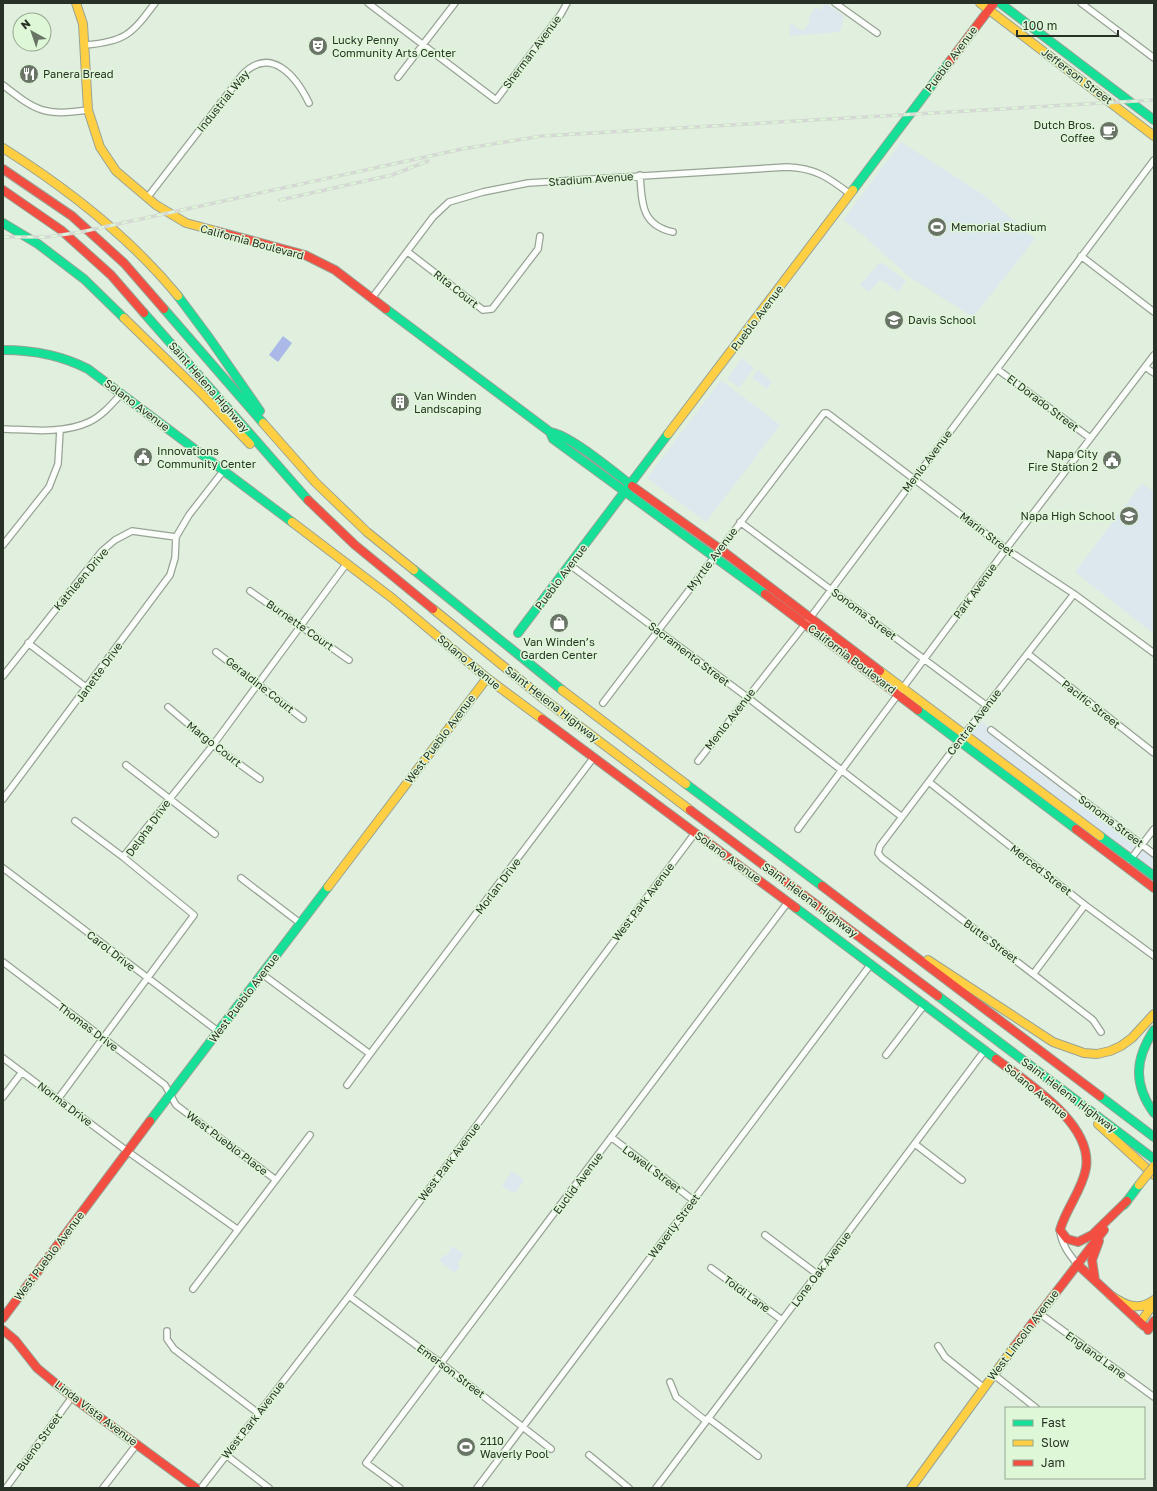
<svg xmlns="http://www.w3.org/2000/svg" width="1157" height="1491" viewBox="0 0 1157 1491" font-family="'Golos Text',sans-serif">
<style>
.green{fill:#dce7ee}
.water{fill:#aab9e8}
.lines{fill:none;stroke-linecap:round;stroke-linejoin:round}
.street-casing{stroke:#98a395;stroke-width:8}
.fast-casing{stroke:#98a395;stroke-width:10}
.slow-casing{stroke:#98a395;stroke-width:10}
.jam-casing{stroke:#98a395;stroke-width:10}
.street{stroke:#fafdfa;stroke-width:5.5}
.fast{stroke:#16e098;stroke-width:8}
.slow{stroke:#ffcf43;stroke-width:8}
.jam{stroke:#f24e42;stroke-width:8}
.rail-casing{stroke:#d5d9d4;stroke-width:3.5}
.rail{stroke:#ddf7d7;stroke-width:2;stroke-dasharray:6;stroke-linecap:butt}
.slow-bridge-casing{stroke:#98a395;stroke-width:10;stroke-linecap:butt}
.slow-bridge{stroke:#ffcf43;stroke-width:8}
.labels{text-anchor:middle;stroke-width:3;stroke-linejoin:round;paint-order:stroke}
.poi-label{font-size:11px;fill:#283125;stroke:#ddf7d7;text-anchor:start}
.street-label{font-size:11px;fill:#283125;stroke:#ddf7d7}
</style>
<rect width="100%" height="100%" fill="#e1f0de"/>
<path class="green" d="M 826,3 L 844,16 L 840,32 L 789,36 L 791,23 L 800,30 L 804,30 L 810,22 L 809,18 L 815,7 L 820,10 Z
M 901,142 L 984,195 L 1035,239 L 973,317 L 908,276 L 863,235 L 843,220 Z
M 883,263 L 906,281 L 898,292 L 883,281 L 879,281 L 869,292 L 860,285 L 878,264 Z
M 742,358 L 754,368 L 739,388 L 727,379 Z
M 758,370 L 772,382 L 767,389 L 752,378 Z
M 721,380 L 780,425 L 706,522 L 647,478 Z
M 1142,483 L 1154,492 L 1154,634 L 1075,572 Z
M 977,718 L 1154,854 L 1154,876 L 964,735 Z
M 512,1171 L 522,1178 L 523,1182 L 517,1191 L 513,1193 L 502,1186 Z
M 453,1246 L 464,1254 L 457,1264 L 460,1266 L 455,1273 L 439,1261 L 444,1255 L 446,1256 Z"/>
<path class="water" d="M 283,336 L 292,343 L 278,362 L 269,355 Z"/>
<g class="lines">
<g class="street-casing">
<path id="street" d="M 368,3 L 496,100 L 561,14 L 567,3
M 835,3 L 877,33
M 1081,3 L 1154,58
M 85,45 C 125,42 132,34 155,3
M 398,77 L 455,3
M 3,85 C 37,112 45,116 88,110
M 640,175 C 642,203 641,225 673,232
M 147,198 L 243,74 C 271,46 296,76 309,103
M 408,252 L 483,310 L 492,309 L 538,249 L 540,236
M 1081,256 L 1154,312
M 372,298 L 433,217 L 449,202 L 483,192 L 528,183 L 787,167 C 815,168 828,177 850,194
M 1145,367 L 1154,373
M 997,369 L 1090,438
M 3,429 C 31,430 63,434 89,422 C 102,416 112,404 121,394
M 740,522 L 987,706
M 3,545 L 49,487 L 58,464 L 60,430
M 570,565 L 747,697 L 902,817
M 250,591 L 349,660
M 1074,594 L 964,735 L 880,846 L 878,853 L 882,858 L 1093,1020 L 1101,1032
M 28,643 L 87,688
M 216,652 L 303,719
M 1028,654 L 1154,753
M 3,676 L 102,551 L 115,540 L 132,531 L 176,537 L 189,515 L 224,470
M 603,703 L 824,413 L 827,413 L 1006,549 L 1074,594 L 1154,653
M 168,707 L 213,745 L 260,779
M 991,730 L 1154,854
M 698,761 L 810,618 L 1154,160
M 126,765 L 215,834
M 929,782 L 1085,905 L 1154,956
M 3,799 L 170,575 L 175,558 L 176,537
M 798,829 L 1006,549 L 1154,355
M 123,857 L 213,745 L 347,563
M 1130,860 L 1154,829
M 3,868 L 219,1032
M 241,878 L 300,923
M 3,962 L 165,1085 L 176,1105 L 276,1180
M 1034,973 L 1085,905
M 262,974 L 370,1054 L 594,757
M 886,1055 L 925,1004
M 3,1058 L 127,1151 L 237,1229
M 347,1085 L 370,1054
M 3,1097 L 22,1072
M 58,1099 L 194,915 L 123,857 L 75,821
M 611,1137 L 693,1200
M 915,1144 L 962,1180
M 1060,1232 C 1062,1245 1069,1254 1077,1264
M 765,1235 L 817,1274
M 711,1268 L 782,1320
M 193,1289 L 310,1135
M 349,1296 L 442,1364 L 551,1449
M 1039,1313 L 1154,1397
M 167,1331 L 167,1339 L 174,1349 L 258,1413
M 938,1346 L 945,1357 L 984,1388
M 993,1374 L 1036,1408
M 670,1382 L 676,1397 L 706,1421
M 708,1418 L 758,1456
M 226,1455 L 269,1488
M 589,1455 L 629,1488
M 6,1488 L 72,1397
M 103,1488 L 137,1444
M 201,1488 L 349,1296 L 695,833
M 400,1488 L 366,1463 L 788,902
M 477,1488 L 871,964
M 656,1488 L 985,1050"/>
</g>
<g class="fast-casing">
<path id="fast" d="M 1000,3 L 1154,120
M 853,190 L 950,61
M 3,223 L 38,244 L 84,279 L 124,318
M 178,296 L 210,339 L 260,411
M 164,309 L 263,423
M 386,309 L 550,432 C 570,435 614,472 632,486
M 144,313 L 308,500
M 3,350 C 34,350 61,355 88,369 L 292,522
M 550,432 L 553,439 L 765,594
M 414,570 L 562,690
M 518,633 L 668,434
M 918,710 L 1076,829
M 686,784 L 822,886
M 1100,836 L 1154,876
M 796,908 L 996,1059
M 938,996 L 1154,1159
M 1154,1030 C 1135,1059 1133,1084 1154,1113
M 1100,1096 L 1154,1137
M 150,1121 L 328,887
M 1124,1205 L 1139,1185"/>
</g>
<g class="slow-casing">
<path id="slow" d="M 76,3 L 83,24 L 88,110 L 100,147 L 116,171 L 156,205 L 186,223 L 216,231
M 980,3 L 1154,136
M 3,148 C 68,189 129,236 178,296
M 124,318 L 202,394 L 250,444
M 263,423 L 315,482 L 367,532 L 414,570
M 668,434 L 853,190
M 292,522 L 392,598 L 487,678 L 542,719
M 433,609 L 545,700 L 690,810
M 880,671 L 1100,836
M 562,690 L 686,784
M 328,887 L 487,678
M 928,960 L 1053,1042 L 1084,1053 L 1097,1054 L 1110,1051 L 1121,1046 L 1132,1038 L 1154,1014
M 1098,1124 L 1154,1175
M 1110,1295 C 1125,1305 1138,1312 1154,1300
M 1140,1323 L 1154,1303
M 911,1488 L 1014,1347"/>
</g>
<g class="jam-casing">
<path id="jam" d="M 950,61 L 994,3
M 3,169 L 72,216 L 124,263 L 164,309
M 3,190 L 61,230 L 111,275 L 144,313
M 216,231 L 305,255 L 335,270 L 386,309
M 632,486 L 720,549 L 880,671
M 308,500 L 355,545 L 433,609
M 765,594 L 918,710
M 542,719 L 796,908
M 690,810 L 938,996
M 1076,829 L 1154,888
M 822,886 L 1100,1096
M 996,1059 C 1026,1082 1093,1123 1086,1168 C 1082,1191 1066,1208 1060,1230 L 1067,1239 L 1078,1242 L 1092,1235 L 1127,1201
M 1077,1264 L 1144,1326
M 1095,1280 L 1092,1260 L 1099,1241
M 3,1318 L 150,1121
M 3,1330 L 15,1340 L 37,1368 L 72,1397 L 196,1488
M 1148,1330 L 1154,1321
M 1014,1347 L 1104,1230"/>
</g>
<use href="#street" class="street"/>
<use href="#fast" class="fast"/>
<use href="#slow" class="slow"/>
<use href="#jam" class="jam"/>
<g class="rail-casing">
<path id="rail" d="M 280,200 L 392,175 L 428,161
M 3,237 L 47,237 L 81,232 L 462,149 L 542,136 L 1154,100"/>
</g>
<use href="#rail" class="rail"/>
<g class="slow-bridge-casing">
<path id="slow-bridge" d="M 1139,1185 L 1154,1166"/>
</g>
<use href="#slow-bridge" class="slow-bridge"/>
</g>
<defs>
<g id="theatre-disc" transform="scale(1)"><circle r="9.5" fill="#697466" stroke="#ddf7d7"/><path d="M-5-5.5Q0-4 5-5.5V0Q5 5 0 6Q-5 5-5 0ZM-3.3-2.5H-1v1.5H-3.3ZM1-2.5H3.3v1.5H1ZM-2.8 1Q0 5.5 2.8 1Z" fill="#fff"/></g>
<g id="restaurant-disc" transform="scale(1)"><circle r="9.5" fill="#697466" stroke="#ddf7d7"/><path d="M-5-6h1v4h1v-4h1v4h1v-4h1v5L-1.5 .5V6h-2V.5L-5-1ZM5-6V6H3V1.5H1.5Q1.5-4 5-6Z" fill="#fff"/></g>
<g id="cafe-disc" transform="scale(1)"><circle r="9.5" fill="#697466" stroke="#ddf7d7"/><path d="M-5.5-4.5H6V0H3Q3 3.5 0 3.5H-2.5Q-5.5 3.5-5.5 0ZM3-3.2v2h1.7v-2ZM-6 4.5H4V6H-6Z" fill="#fff"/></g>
<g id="stadium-disc" transform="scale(1)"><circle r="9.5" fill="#697466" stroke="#ddf7d7"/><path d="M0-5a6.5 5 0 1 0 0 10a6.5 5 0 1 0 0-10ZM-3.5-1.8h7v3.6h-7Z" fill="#fff"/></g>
<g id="school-disc" transform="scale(1)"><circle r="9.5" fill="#697466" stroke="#ddf7d7"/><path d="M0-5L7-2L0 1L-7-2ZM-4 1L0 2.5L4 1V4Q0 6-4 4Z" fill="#fff"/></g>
<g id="building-disc" transform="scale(1)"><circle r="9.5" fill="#697466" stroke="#ddf7d7"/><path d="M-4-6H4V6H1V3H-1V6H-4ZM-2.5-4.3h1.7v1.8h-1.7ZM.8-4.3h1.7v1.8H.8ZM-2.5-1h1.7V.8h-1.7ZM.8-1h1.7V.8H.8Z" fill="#fff"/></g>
<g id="civic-disc" transform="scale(1)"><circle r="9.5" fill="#697466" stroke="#ddf7d7"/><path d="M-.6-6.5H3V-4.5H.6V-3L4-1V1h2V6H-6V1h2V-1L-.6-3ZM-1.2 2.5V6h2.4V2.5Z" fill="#fff"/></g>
<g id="shop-disc" transform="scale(1)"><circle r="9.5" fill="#697466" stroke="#ddf7d7"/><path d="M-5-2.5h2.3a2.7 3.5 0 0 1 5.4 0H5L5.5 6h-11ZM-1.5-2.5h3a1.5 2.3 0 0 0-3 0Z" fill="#fff"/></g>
</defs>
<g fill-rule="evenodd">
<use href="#theatre-disc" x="318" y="46"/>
<use href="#restaurant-disc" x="29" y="74"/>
<use href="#cafe-disc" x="1109" y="131"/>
<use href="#stadium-disc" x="937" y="227"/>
<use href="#school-disc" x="894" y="320"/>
<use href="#building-disc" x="400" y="402"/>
<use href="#civic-disc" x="143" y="457"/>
<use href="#civic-disc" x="1112" y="460"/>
<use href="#school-disc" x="1129" y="516"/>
<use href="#shop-disc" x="559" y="623"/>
<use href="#stadium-disc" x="466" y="1447"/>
</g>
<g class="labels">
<g class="poi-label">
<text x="332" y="44">Lucky Penny<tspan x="332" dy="13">Community Arts Center</tspan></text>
<text x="43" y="78">Panera Bread</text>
<text x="1095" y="129" text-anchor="end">Dutch Bros.<tspan x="1095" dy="13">Coffee</tspan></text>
<text x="951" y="231">Memorial Stadium</text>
<text x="908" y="324">Davis School</text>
<text x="414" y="400">Van Winden<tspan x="414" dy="13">Landscaping</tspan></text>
<text x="157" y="455">Innovations<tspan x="157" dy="13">Community Center</tspan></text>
<text x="1098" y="458" text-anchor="end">Napa City<tspan x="1098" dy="13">Fire Station 2</tspan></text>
<text x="1115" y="520" text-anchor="end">Napa High School</text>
<text x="559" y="646" text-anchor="middle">Van Winden’s<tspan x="559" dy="13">Garden Center</tspan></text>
<text x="480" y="1445">2110<tspan x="480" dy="13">Waverly Pool</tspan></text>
</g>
<g class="street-label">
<text transform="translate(532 52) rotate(-53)" y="4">Sherman Avenue</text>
<text transform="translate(951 59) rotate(-53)" y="4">Pueblo Avenue</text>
<text transform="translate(1077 76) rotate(37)" y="4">Jefferson Street</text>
<text transform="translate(223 101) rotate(-51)" y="4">Industrial Way</text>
<text transform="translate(591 179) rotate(-4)" y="4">Stadium Avenue</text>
<text transform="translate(252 242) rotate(15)" y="4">California Boulevard</text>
<text transform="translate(456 289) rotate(38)" y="4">Rita Court</text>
<text transform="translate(757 318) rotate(-53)" y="4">Pueblo Avenue</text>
<text transform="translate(209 387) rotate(49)" y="4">Saint Helena Highway</text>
<text transform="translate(1043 403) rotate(37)" y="4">El Dorado Street</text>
<text transform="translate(137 405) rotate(37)" y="4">Solano Avenue</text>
<text transform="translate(927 461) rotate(-53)" y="4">Menlo Avenue</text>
<text transform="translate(987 534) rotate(37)" y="4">Marin Street</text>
<text transform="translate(712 559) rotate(-53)" y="4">Myrtle Avenue</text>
<text transform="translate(561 577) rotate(-53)" y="4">Pueblo Avenue</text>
<text transform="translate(81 579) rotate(-50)" y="4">Kathleen Drive</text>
<text transform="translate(975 591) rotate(-54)" y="4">Park Avenue</text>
<text transform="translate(864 614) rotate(37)" y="4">Sonoma Street</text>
<text transform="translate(300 625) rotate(35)" y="4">Burnette Court</text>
<text transform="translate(689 654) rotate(37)" y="4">Sacramento Street</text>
<text transform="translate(852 659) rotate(37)" y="4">California Boulevard</text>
<text transform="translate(469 662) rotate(40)" y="4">Solano Avenue</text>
<text transform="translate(99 672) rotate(-54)" y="4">Janette Drive</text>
<text transform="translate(260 685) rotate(38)" y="4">Geraldine Court</text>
<text transform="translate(552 704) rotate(38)" y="4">Saint Helena Highway</text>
<text transform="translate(1091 704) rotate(38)" y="4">Pacific Street</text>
<text transform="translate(730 719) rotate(-52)" y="4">Menlo Avenue</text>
<text transform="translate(974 722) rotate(-52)" y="4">Central Avenue</text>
<text transform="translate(440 739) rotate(-53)" y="4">West Pueblo Avenue</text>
<text transform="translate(214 744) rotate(38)" y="4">Margo Court</text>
<text transform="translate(1111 821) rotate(37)" y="4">Sonoma Street</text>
<text transform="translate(148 828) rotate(-54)" y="4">Delpha Drive</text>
<text transform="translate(728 857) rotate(36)" y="4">Solano Avenue</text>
<text transform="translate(1041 870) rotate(38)" y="4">Merced Street</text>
<text transform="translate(498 886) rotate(-53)" y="4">Morlan Drive</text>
<text transform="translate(810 900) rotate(37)" y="4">Saint Helena Highway</text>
<text transform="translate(643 902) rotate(-53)" y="4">West Park Avenue</text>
<text transform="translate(991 941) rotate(37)" y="4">Butte Street</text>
<text transform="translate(111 951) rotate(38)" y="4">Carol Drive</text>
<text transform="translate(244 998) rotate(-53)" y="4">West Pueblo Avenue</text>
<text transform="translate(88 1027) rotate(37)" y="4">Thomas Drive</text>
<text transform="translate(1036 1091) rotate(40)" y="4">Solano Avenue</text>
<text transform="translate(1069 1095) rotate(37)" y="4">Saint Helena Highway</text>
<text transform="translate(65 1104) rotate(37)" y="4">Norma Drive</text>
<text transform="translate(227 1143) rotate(37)" y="4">West Pueblo Place</text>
<text transform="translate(449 1162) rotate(-53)" y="4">West Park Avenue</text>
<text transform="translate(652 1169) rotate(37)" y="4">Lowell Street</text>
<text transform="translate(578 1183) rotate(-53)" y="4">Euclid Avenue</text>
<text transform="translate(674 1226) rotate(-53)" y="4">Waverly Street</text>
<text transform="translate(49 1256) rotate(-53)" y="4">West Pueblo Avenue</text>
<text transform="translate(821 1269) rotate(-53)" y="4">Lone Oak Avenue</text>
<text transform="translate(747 1294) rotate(36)" y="4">Toldi Lane</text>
<text transform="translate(1023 1335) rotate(-53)" y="4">West Lincoln Avenue</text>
<text transform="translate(1096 1355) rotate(36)" y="4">England Lane</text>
<text transform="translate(451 1371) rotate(37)" y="4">Emerson Street</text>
<text transform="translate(96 1413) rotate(37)" y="4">Linda Vista Avenue</text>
<text transform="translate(253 1420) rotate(-52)" y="4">West Park Avenue</text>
<text transform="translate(39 1442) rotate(-54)" y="4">Bueno Street</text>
</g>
</g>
<rect width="1157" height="1491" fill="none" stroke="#283125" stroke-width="8"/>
<rect x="1005" y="1407" width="140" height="72" fill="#ddf7d7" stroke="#95a890"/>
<rect x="1013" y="1420" width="20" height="6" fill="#16e098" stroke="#95a890"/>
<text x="1041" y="1427" font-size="12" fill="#283125">Fast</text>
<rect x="1013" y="1440" width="20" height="6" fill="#ffcf43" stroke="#95a890"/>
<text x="1041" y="1447" font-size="12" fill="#283125">Slow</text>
<rect x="1013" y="1460" width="20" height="6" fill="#f24e42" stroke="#95a890"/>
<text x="1041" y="1467" font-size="12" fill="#283125">Jam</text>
<g transform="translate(32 32) rotate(320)"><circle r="19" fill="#ddf7d7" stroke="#95a890"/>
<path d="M0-3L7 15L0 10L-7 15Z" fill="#697466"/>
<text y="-6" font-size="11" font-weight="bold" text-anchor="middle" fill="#283125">N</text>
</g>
<path d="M1017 30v6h101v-6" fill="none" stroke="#283125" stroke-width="2"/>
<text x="1023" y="30" font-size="12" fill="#283125" stroke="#ddf7d7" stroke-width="3" paint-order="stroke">100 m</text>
</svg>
